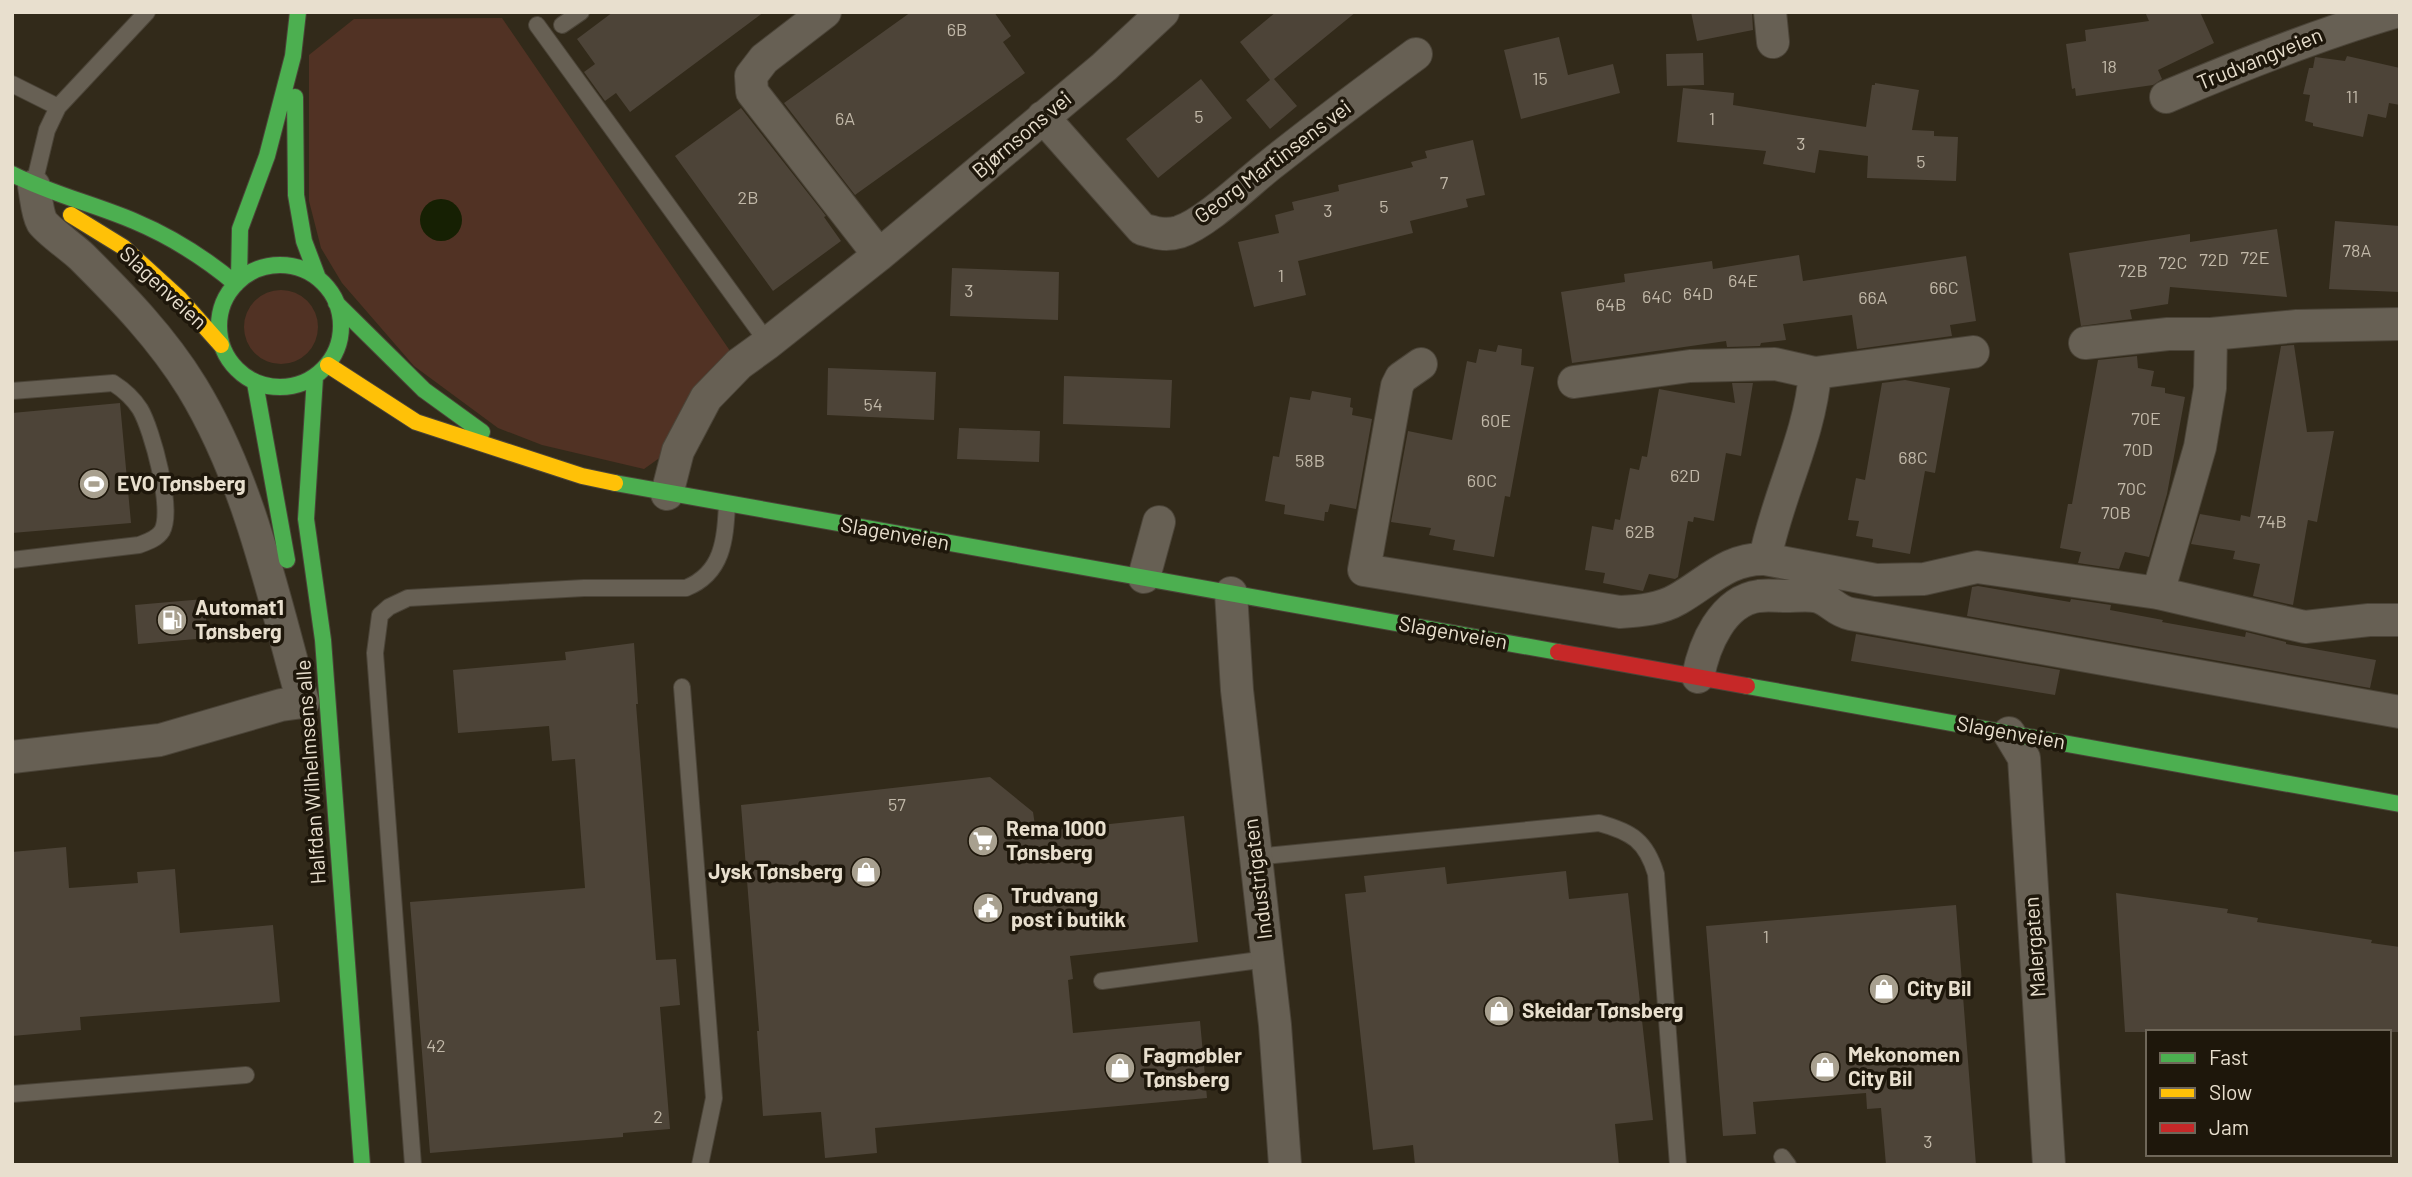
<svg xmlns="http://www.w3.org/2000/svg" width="2412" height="1177" viewBox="0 0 2412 1177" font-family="Barlow,sans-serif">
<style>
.green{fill:#513224}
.water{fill:#162003}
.building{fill:#4d4438}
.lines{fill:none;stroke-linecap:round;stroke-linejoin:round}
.lane-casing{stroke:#4b4438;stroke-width:18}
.street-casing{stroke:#4b4438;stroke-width:34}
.fast-casing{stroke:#4b4438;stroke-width:18}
.slow-casing{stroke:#4b4438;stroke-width:18}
.jam-casing{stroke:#4b4438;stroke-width:18}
.lane{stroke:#676054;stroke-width:16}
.street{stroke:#676054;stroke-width:32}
.fast{stroke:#4caf50;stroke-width:16}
.slow{stroke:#ffc107;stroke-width:16}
.jam{stroke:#c62828;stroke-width:16}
.labels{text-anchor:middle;stroke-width:7;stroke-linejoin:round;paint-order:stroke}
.number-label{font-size:18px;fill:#c1b8a8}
.street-label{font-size:21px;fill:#e8dfce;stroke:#1e170b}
.poi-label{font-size:21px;font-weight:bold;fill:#e8dfce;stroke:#1e170b;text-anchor:start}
</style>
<rect width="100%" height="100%" fill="#322a1a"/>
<path class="green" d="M 502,18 L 739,364 L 665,454 L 644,469 L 542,445 L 498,428 L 414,366 L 342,283 L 321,248 L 309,201 L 309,55 L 354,19 Z
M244 327a37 37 0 1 1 74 0a37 37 0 1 1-74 0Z"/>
<path class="water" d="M420 220a21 21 0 1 1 42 0a21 21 0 1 1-42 0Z"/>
<path class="building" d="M 613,12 L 764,12 L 630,112 L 616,93 L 605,101 L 584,72 L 595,64 L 577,39 Z
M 911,12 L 994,12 L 1011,36 L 1003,42 L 1025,73 L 855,195 L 784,103 Z
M 1276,12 L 1356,12 L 1274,79 L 1297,106 L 1270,129 L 1246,100 L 1270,80 L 1240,42 Z
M 1691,12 L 1752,12 L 1753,30 L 1697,41 Z
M 2145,12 L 2200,12 L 2214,43 L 2158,70 L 2162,79 L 2153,85 L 2076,96 L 2075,88 L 2072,89 L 2066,44 L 2086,41 L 2085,30 L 2149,21 Z
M 1559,37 L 1568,75 L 1613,64 L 1620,93 L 1521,119 L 1504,50 Z
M 1703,53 L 1704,85 L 1667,86 L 1666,54 Z
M 2347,56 L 2400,68 L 2400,105 L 2389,103 L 2386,118 L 2368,114 L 2363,137 L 2313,126 L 2313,123 L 2305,121 L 2310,95 L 2303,94 L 2309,68 L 2313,68 L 2315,57 L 2345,61 Z
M 1201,79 L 1232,118 L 1158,178 L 1126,139 Z
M 1875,83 L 1919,90 L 1912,130 L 1934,131 L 1934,136 L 1958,137 L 1956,181 L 1867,178 L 1868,156 L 1819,150 L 1815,173 L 1763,164 L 1766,151 L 1677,142 L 1683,88 L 1734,93 L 1733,105 L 1866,127 L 1872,85 L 1875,85 Z
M 741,108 L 826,216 L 824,217 L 841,241 L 773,291 L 675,156 Z
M 1473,140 L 1485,195 L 1466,199 L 1468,207 L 1410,221 L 1413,233 L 1298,261 L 1306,295 L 1254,307 L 1238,242 L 1279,233 L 1275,215 L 1294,210 L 1292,202 L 1339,191 L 1338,185 L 1413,167 L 1411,162 L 1427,158 L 1425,151 Z
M 2335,221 L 2400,226 L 2400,292 L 2329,289 Z
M 2277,229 L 2287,297 L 2170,287 L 2168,304 L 2130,310 L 2132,319 L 2081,326 L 2069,253 L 2190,234 L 2190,242 Z
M 1799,255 L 1803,281 L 1966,256 L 1976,321 L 1950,325 L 1952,336 L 1857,349 L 1852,315 L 1783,324 L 1786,340 L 1761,343 L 1760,346 L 1727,347 L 1726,341 L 1572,363 L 1561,292 L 1625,282 L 1624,274 L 1712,261 L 1713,269 Z
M 952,268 L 1059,272 L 1058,320 L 950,316 Z
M 1498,345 L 1522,349 L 1521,365 L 1534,367 L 1510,497 L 1505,496 L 1494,557 L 1453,550 L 1455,540 L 1429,535 L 1431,528 L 1391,522 L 1408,431 L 1452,440 L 1467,361 L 1476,363 L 1479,349 L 1496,352 Z
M 2294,345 L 2307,432 L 2334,431 L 2317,522 L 2308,520 L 2293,605 L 2253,596 L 2260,564 L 2233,559 L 2235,551 L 2191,544 L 2200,514 L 2240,521 L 2241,515 L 2250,517 L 2281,346 Z
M 2137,356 L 2138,368 L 2154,371 L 2151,386 L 2165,388 L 2165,393 L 2185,397 L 2167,494 L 2149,557 L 2125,552 L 2119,569 L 2078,563 L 2081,552 L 2060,548 L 2068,504 L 2072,504 L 2098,360 Z
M 828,368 L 936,372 L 934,420 L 827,415 Z
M 1064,376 L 1172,380 L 1170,428 L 1063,424 Z
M 1905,380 L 1950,388 L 1935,473 L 1925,471 L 1910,554 L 1872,547 L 1873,539 L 1856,536 L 1859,521 L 1848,520 L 1856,478 L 1865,480 L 1882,383 Z
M 1732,383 L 1753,383 L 1741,456 L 1726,453 L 1714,521 L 1694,517 L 1693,522 L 1688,521 L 1678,577 L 1675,579 L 1649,574 L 1643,591 L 1603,583 L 1605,573 L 1585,570 L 1592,526 L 1613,530 L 1615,519 L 1620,520 L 1630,468 L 1639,470 L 1642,456 L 1647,457 L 1659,389 L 1735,403 Z
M 1312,391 L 1351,398 L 1350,407 L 1353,408 L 1352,415 L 1372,419 L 1356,509 L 1330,504 L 1328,512 L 1325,512 L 1324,521 L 1284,514 L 1285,505 L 1265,501 L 1273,456 L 1279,457 L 1290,397 L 1310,400 Z
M 120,403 L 131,523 L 12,533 L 12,413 Z
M 959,428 L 1040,431 L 1039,462 L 957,459 Z
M 1978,586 L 2070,602 L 2071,599 L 2111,605 L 2110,610 L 2163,620 L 2162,622 L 2245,637 L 2246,632 L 2286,642 L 2286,644 L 2376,660 L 2370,688 L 1967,616 L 1972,587 Z
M 204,599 L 208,638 L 138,644 L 135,605 Z
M 1856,634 L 2060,670 L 2055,695 L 1851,661 Z
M 634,643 L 638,704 L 636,704 L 656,960 L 676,959 L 680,1005 L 660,1007 L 670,1129 L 623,1133 L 623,1137 L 430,1153 L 410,902 L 585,888 L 575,759 L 552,761 L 549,726 L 458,733 L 453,670 L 566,660 L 565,652 Z
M 990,777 L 1033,812 L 1036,832 L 1184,816 L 1198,942 L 1070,956 L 1073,979 L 1068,980 L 1073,1033 L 1200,1021 L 1207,1098 L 875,1128 L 877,1153 L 825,1158 L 821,1112 L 763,1116 L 757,1031 L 759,1031 L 741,805 Z
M 66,847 L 69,888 L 138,883 L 137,872 L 175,869 L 180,933 L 273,925 L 280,1002 L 80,1017 L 81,1030 L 12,1036 L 12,852 Z
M 1445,867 L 1447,884 L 1566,871 L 1569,899 L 1628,893 L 1653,1120 L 1615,1124 L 1619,1165 L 1415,1165 L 1413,1145 L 1373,1150 L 1345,894 L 1366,892 L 1364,876 Z
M 2116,893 L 2228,909 L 2227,913 L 2258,918 L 2257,922 L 2372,940 L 2371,943 L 2400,947 L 2400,1032 L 2125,1032 Z
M 1956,905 L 1976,1165 L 1886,1165 L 1881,1108 L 1867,1109 L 1866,1093 L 1753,1102 L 1756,1134 L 1723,1136 L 1706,926 Z"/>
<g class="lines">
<g class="lane-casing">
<path id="lane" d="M 537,25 L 768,343
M 562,25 L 581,12
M 12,84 L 58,107
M 34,184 L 47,130 L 58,107 L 147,12
M 12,391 L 113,383 C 124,390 133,398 140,409 C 152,429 174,510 162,531 C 157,539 147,542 139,545 L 12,560
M 682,687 L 714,1098 L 700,1165
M 1255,857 L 1599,823 C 1632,832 1646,841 1656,874 L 1678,1165
M 1102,981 L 1267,959
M 12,1094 L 246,1075
M 1782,1157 L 1788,1165
M 413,1165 L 375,653 L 380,615 L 389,607 L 408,598 L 584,588 L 686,588 C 723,573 725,540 727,505"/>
</g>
<g class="street-casing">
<path id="street" d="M 825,12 L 764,59 L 751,76 L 752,92 L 879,255
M 1770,12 L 1773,42
M 2166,97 C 2241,65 2316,35 2395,12
M 1043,117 L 1142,229 C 1155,233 1166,236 1179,232 C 1206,223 1246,184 1270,165 C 1318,127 1367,90 1416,54
M 2085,343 L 2168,334 L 2211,334 L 2297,326 L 2400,324
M 1421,364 L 1401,378 L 1397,386 L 1364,570 L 1620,612 C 1640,611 1661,609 1678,599 C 1708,582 1728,558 1765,559 L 1876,580 L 1924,579 L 1977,567 L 2158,593 L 2305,627 L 2369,620 L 2400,620
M 1574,382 L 1690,366 L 1775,364 L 1815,373 L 1973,352
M 667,494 L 678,451 L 706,398 L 739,364 L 768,343 L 879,255 L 1104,67 L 1163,12
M 1765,559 C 1777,496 1810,437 1815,373
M 1144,577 L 1159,522
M 1231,593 L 1237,690 L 1275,1025 L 1285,1165
M 2158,593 L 2200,447 L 2210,388 L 2211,334
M 1698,677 C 1704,645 1722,601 1759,596 C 1768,595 1778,596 1786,596 C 1796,596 1810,594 1819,597 C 1831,601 1836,611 1851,614 L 2400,712
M 2009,733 L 2024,758 L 2049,1165
M 12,757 L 160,740 L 281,705 L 303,702 C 273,596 250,482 192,387 C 162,338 122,297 82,257 C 73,248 48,231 42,222 C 37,213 36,196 34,186"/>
</g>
<g class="fast-casing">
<path id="fast" d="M 295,97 L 296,195 L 304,241 L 318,278
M 12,174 C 51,194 94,204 134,221 C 172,237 205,258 236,284
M219 326a61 61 0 1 1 122 0a61 61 0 1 1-122 0Z
M 239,279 L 240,229 L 267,156 L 293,56 L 298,12
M 336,303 L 424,390 L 482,432
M 315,377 L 306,519 L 323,640 L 362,1165
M 255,383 L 287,560
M 615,483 L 1558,652
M 1747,686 L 2400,804"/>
</g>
<g class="slow-casing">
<path id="slow" d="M 71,215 L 123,247 L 180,299 L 221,345
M 328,365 L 416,422 L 582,476 L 615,483"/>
</g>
<g class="jam-casing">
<path id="jam" d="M 1558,652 L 1747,686"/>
</g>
<use href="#lane" class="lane"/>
<use href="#street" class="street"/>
<use href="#fast" class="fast"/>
<use href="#slow" class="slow"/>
<use href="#jam" class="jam"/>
</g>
<defs>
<g id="stadium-disc" transform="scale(1.575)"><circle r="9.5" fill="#a8a08f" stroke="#1e170b"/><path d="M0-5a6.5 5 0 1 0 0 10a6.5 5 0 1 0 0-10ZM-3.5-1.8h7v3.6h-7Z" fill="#fff"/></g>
<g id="fuel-disc" transform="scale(1.575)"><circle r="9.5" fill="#a8a08f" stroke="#1e170b"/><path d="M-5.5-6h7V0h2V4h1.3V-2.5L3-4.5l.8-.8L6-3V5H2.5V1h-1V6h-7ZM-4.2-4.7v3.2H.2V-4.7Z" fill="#fff"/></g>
<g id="supermarket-disc" transform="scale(1.575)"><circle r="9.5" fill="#a8a08f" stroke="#1e170b"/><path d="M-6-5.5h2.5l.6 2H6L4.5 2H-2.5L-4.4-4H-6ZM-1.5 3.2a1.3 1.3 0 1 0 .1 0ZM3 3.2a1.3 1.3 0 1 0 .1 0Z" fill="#fff"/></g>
<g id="shop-disc" transform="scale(1.575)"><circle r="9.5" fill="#a8a08f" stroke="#1e170b"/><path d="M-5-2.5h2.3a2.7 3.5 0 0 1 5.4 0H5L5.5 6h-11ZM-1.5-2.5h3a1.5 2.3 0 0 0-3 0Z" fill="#fff"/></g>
<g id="civic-disc" transform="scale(1.575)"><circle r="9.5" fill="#a8a08f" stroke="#1e170b"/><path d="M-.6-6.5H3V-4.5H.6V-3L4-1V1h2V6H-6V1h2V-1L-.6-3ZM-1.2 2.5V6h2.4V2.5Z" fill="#fff"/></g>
</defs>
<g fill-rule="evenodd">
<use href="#stadium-disc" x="94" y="484"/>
<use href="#fuel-disc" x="172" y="620"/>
<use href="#supermarket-disc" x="983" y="841"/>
<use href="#shop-disc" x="866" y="872"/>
<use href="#civic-disc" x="988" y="908"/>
<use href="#shop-disc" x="1884" y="989"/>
<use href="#shop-disc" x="1499" y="1011"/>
<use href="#shop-disc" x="1825" y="1067"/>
<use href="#shop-disc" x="1120" y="1068"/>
</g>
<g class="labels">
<g class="number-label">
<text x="957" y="36">6B</text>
<text x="2109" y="73">18</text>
<text x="1540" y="85">15</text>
<text x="2352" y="103">11</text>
<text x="1199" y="123">5</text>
<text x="845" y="125">6A</text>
<text x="1712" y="125">1</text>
<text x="1801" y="150">3</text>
<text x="1921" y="168">5</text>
<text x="1444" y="189">7</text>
<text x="748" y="204">2B</text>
<text x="1384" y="213">5</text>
<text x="1328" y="217">3</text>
<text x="2357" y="257">78A</text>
<text x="2255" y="264">72E</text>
<text x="2214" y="266">72D</text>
<text x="2173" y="269">72C</text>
<text x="2133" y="277">72B</text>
<text x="1281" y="282">1</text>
<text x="1743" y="287">64E</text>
<text x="1944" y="294">66C</text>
<text x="969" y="297">3</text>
<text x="1698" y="300">64D</text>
<text x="1657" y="303">64C</text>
<text x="1873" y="304">66A</text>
<text x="1611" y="311">64B</text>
<text x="873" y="411">54</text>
<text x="2146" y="425">70E</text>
<text x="1496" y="427">60E</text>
<text x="2138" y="456">70D</text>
<text x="1913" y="464">68C</text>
<text x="1310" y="467">58B</text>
<text x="1685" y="482">62D</text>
<text x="1482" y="487">60C</text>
<text x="2132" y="495">70C</text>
<text x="2116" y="519">70B</text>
<text x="2272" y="528">74B</text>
<text x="1640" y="538">62B</text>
<text x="897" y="811">57</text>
<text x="1766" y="943">1</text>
<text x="436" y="1052">42</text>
<text x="658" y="1123">2</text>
<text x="1928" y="1148">3</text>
</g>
<g class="street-label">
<text transform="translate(2260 59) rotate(-22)" y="7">Trudvangveien</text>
<text transform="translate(1022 135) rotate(-40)" y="7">Bjørnsons vei</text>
<text transform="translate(1273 162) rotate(-37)" y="7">Georg Martinsens vei</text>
<text transform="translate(163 288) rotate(43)" y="7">Slagenveien</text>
<text transform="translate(895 534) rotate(10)" y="7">Slagenveien</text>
<text transform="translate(1453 633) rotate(10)" y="7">Slagenveien</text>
<text transform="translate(2011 733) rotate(10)" y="7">Slagenveien</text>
<text transform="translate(311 772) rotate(-94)" y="7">Halfdan Wilhelmsens alle</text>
<text transform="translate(1258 879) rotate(-97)" y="7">Industrigaten</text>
<text transform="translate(2035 947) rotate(-94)" y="7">Malergaten</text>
</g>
<g class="poi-label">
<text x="117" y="491">EVO Tønsberg</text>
<text x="195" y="615">Automat1<tspan x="195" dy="24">Tønsberg</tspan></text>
<text x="1006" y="836">Rema 1000<tspan x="1006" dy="24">Tønsberg</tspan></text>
<text x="843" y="879" text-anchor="end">Jysk Tønsberg</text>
<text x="1011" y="903">Trudvang<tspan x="1011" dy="24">post i butikk</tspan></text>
<text x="1907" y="996">City Bil</text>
<text x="1522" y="1018">Skeidar Tønsberg</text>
<text x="1848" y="1062">Mekonomen<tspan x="1848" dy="24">City Bil</tspan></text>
<text x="1143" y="1063">Fagmøbler<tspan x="1143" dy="24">Tønsberg</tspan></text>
</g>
</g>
<rect width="2412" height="1177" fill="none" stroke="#e8dfce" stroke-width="28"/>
<rect x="2146" y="1030" width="245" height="126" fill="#1e170b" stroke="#6f6759" stroke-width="2"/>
<rect x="2160" y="1053" width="35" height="10" fill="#4caf50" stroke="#6f6759" stroke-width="2"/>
<text x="2209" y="1065" font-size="21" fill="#e8dfce">Fast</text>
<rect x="2160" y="1088" width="35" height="10" fill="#ffc107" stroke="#6f6759" stroke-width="2"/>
<text x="2209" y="1100" font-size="21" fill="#e8dfce">Slow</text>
<rect x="2160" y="1123" width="35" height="10" fill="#c62828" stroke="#6f6759" stroke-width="2"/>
<text x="2209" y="1135" font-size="21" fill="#e8dfce">Jam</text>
</svg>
